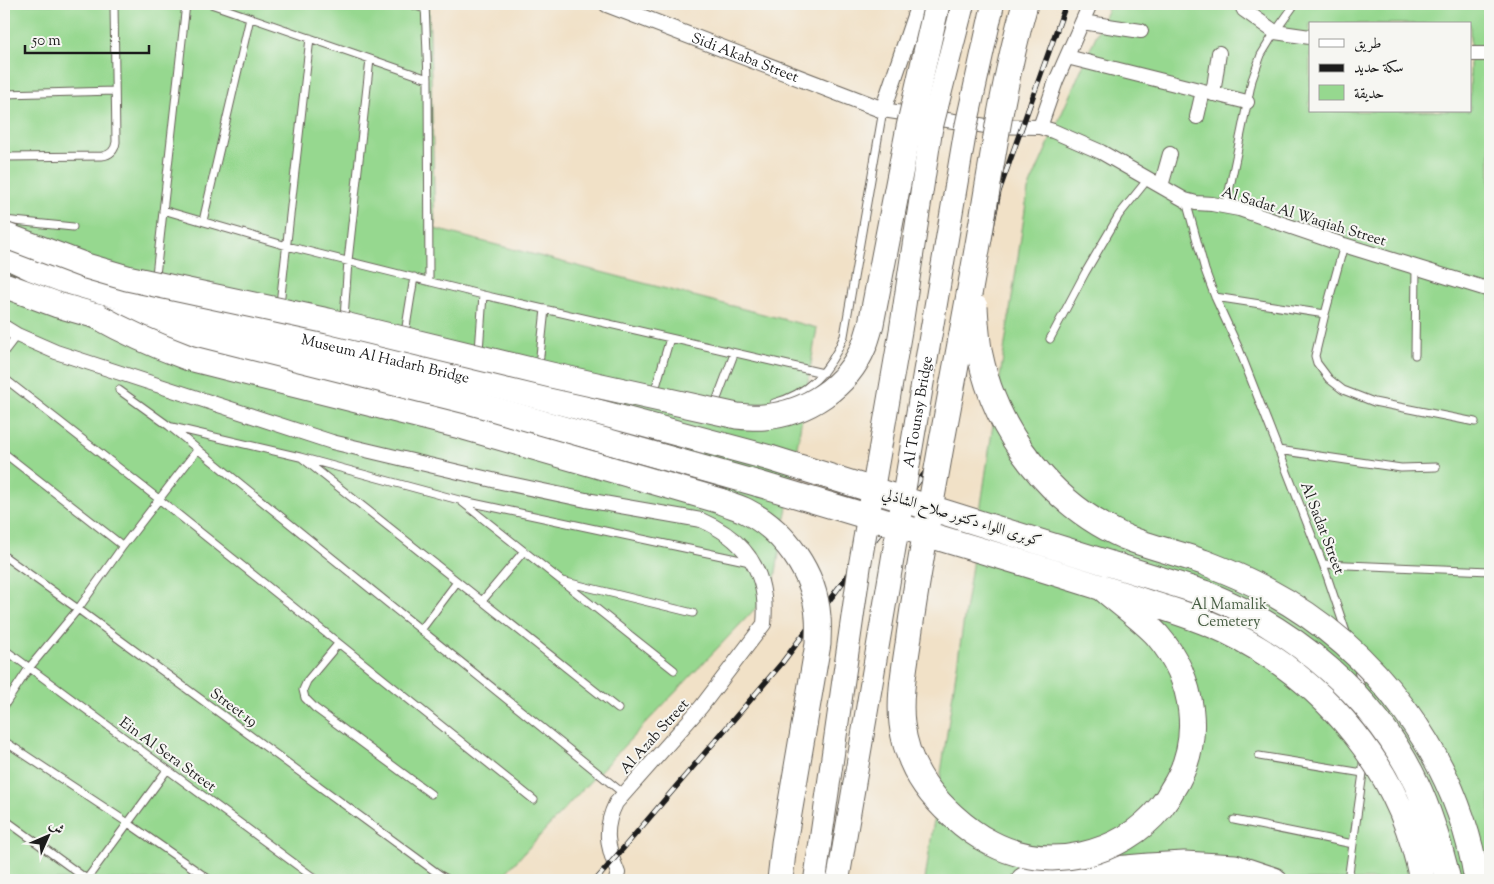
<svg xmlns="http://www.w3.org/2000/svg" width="1494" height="884" viewBox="0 0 1494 884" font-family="'Sorts Mill Goudy',Amiri,serif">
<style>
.green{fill:#96d88f;stroke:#597a56;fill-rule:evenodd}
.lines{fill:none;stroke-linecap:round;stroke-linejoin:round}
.service-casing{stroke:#676158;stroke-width:9}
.minor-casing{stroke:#676158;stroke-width:16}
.tertiary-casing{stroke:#676158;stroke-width:18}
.motorway-casing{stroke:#676158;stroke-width:27}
.service{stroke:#fff;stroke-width:7}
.minor{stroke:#fff;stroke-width:14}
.tertiary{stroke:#fff;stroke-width:16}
.motorway{stroke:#fff;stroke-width:25}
.rail-casing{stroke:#1c1c1c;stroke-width:5.5}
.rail{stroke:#f6f6f2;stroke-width:4;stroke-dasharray:11;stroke-linecap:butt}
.trunk-bridge-casing{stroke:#676158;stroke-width:24;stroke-linecap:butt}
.motorway-bridge-casing{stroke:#676158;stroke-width:27;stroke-linecap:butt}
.trunk-bridge{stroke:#fff;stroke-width:22}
.motorway-bridge{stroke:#fff;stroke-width:25}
.labels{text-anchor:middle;stroke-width:4;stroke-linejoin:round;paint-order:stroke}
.street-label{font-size:15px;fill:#1c1c1c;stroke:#f6f6f2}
.park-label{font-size:15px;fill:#475e44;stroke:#f6f6f2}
</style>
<rect width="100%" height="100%" fill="#f6f6f2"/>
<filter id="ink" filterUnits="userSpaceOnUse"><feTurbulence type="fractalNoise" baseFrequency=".02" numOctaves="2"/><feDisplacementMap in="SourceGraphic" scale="10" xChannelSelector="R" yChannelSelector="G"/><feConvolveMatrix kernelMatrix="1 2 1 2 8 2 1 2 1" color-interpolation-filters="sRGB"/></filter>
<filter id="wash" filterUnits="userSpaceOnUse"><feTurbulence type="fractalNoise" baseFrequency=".0096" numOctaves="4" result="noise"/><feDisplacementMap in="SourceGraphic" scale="20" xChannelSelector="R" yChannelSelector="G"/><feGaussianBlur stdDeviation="1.12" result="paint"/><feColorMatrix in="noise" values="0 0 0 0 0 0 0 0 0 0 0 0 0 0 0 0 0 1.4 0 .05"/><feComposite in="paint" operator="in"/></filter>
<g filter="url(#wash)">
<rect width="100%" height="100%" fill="#f1e1c7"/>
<path class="green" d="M 4,4 L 429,4 L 435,229 L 817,328 L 773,590 L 581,791 L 499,880 L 4,880 Z
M 1110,4 L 1490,4 L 1490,880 L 925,880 L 1028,190 ZM 1310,24 L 1470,24 L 1470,111 L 1310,111 Z"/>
</g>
<g filter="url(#ink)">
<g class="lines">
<g class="service-casing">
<path id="service" d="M 211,4 L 428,79
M 410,4 L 425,9
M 425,4 L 428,79 L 429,281
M 4,94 L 115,91
M 4,157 L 102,156 C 111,155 115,150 116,142 L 114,4
M 1186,201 L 1205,270 L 1215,297 L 1239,349 L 1323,564 L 1347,635
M 1226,206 L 1252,80 L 1261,55 L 1275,32 L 1295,4
M 163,210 L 287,246 L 483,295 L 823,373
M 4,220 L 73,227
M 203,221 L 250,18
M 156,275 L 186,4
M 1215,297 L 1325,314 L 1344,245
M 280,304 L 310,38
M 1325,314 L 1315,356 L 1317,363 L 1329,379 L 1343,390 L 1374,402 L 1475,422
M 344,318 L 348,261 L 370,59
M 405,333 L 414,277
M 1050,339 L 1085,273 L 1119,215 L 1148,179
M 479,351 L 483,295
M 4,352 L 17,335
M 1415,355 L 1416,267
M 539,365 L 545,309
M 4,378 L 160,500 L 534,800
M 119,390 L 169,426 L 624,794
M 655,390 L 670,338
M 774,403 C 808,394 831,369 844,336 L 883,110
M 715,404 L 734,354
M 172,427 L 300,457 L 459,500 L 750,562
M 1278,450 L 1401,468 L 1436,467
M 4,453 L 123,546
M 302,458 L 618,709
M 462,502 L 674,670
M 4,556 L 78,609 L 440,875 L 449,880
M 1323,564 L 1490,571
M 562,581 L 693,613
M 482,601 L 524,551
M 421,630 L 457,582
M 338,644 L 307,681 L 303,690 L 305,698 L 315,708 L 431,794
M 4,649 L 317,880
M 1358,667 L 1361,691
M 4,706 L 29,668 L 78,609 L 123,546 L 198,449
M 4,741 L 128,823 L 210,880
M 1259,756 L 1363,773
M 4,819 L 88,880
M 1234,820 L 1353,844
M 86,880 L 167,770
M 1156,880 L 1160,876 L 1166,873
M 1348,880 L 1363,773 L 1363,759"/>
</g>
<g class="minor-casing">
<path id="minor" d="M 1241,4 L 1244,10 L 1275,32 L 1310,37
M 1082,22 L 1141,31
M 1470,54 L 1490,54
M 1067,57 L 1247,102
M 1213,94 L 1219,53
M 883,110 L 986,126 L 1040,127 L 1053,131 L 1101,152 L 1185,200 L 1196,203 L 1212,204 L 1239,209 L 1344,245 L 1490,290
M 1197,117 L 1203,91
M 1040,127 L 1056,81 L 1090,4
M 1161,186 L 1170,154
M 4,327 L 17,335 L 56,352 L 332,442 L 501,482 L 586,500 L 701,520 C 747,540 769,574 764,624 L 701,707 L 616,803 C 603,829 607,847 618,873 L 616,880"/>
</g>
<g class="tertiary-casing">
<g id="tertiary">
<path id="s1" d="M 607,4 L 883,110 L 919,4"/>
</g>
</g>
<g class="motorway-casing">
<g id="motorway">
<path id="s2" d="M 4,255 L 32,268 L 64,280 L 130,299 L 474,379 L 770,458"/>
<path d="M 4,285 L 58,305 L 97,316 L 467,402 L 759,484"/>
<path d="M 1024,880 L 1069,873 L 1149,866 L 1184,864 L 1235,867 L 1274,880"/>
</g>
</g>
<use href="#service" class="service"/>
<use href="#minor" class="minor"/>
<use href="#tertiary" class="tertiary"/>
<use href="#motorway" class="motorway"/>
<g class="rail-casing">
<path id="rail" d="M 596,880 L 782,663 L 949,441 L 999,191 L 1066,4"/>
</g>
<use href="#rail" class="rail"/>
<g class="trunk-bridge-casing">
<g id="trunk-bridge">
<path d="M 815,880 L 860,564 L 901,328 L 931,130 L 963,4"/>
<path id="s3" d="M 838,880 L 966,127 L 993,4"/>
</g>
</g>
<g class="motorway-bridge-casing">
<path id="motorway-bridge" d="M 1025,4 C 1005,75 994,148 982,221 C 969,298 954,375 940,452 C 929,516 916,580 908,644 C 904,671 899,698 902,724 C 906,761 926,792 953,816 C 964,826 977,836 991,843 C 1048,873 1121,856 1161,807 C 1165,802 1169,796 1172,790 C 1204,741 1195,679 1157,635 C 1141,618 1119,603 1101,587
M 4,235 L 86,266 L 127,278 L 328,321 L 551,375 L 737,416 C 746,417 756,418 764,417 C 807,413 847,387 864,346 C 867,339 869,331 871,324 L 909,127 L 937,4
M 975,307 C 976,323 977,340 980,355 C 996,433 1052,505 1125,537 C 1150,547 1177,553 1203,562 C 1224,570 1246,579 1266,590 C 1376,648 1457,757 1477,880
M 97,316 C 127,333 157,346 189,358 L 464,427 L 721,501 C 729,505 738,507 746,511 C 785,531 815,573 818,617 C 819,626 818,636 818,644 L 784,843 L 780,880
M 770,458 L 1207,594 C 1295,630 1375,696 1416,783 C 1431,814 1440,847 1448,880
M 759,484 C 847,510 935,537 1023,563 C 1065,576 1107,589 1149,603 C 1175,611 1201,619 1226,631 C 1325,679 1402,771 1422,880"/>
</g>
<use href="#trunk-bridge" class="trunk-bridge"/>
<use href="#motorway-bridge" class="motorway-bridge"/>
</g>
</g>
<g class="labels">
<g class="street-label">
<text dy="5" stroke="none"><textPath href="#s1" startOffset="148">Sidi Akaba Street</textPath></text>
<text transform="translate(1304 216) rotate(17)" y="5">Al Sadat Al Waqiah Street</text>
<text dy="5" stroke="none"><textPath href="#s2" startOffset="396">Museum Al Hadarh Bridge</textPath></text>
<text dy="5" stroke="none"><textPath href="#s3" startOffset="475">Al Tounsy Bridge</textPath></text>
<text transform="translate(962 517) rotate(17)" y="5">كوبرى اللواء دكتور صلاح الشاذلي</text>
<text transform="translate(1323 528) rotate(69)" y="5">Al Sadat Street</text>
<text transform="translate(234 707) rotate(36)" y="5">Street 19</text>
<text transform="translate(654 736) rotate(-48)" y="5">Al Azab Street</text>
<text transform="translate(168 754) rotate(36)" y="5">Ein Al Sera Street</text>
</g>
<g class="park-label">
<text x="1229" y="609">Al Mamalik<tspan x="1229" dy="17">Cemetery</tspan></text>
</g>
</g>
<rect width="1494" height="884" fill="none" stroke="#f6f6f2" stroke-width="20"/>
<rect x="1309" y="22" width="162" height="90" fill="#f6f6f2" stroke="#9f9f9c"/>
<rect x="1319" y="39" width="25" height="8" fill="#ffffff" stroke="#9f9f9c"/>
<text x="1354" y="48" font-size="15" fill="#1c1c1c">طريق</text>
<rect x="1319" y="64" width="25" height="8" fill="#1c1c1c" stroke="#9f9f9c"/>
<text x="1354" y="72" font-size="15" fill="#1c1c1c">سكة حديد</text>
<rect x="1319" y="85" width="25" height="15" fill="#96d88f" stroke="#9f9f9c"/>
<text x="1354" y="98" font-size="15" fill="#1c1c1c">حديقة</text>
<g transform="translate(48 836) rotate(45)" stroke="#f6f6f2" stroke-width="4" paint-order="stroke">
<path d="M0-4L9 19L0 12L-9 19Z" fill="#1c1c1c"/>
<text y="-8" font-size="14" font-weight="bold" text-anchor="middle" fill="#1c1c1c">ش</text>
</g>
<path d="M25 45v8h124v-8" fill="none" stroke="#1c1c1c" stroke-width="2.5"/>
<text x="32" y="45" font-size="15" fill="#1c1c1c" stroke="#f6f6f2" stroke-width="4" paint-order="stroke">50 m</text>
</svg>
